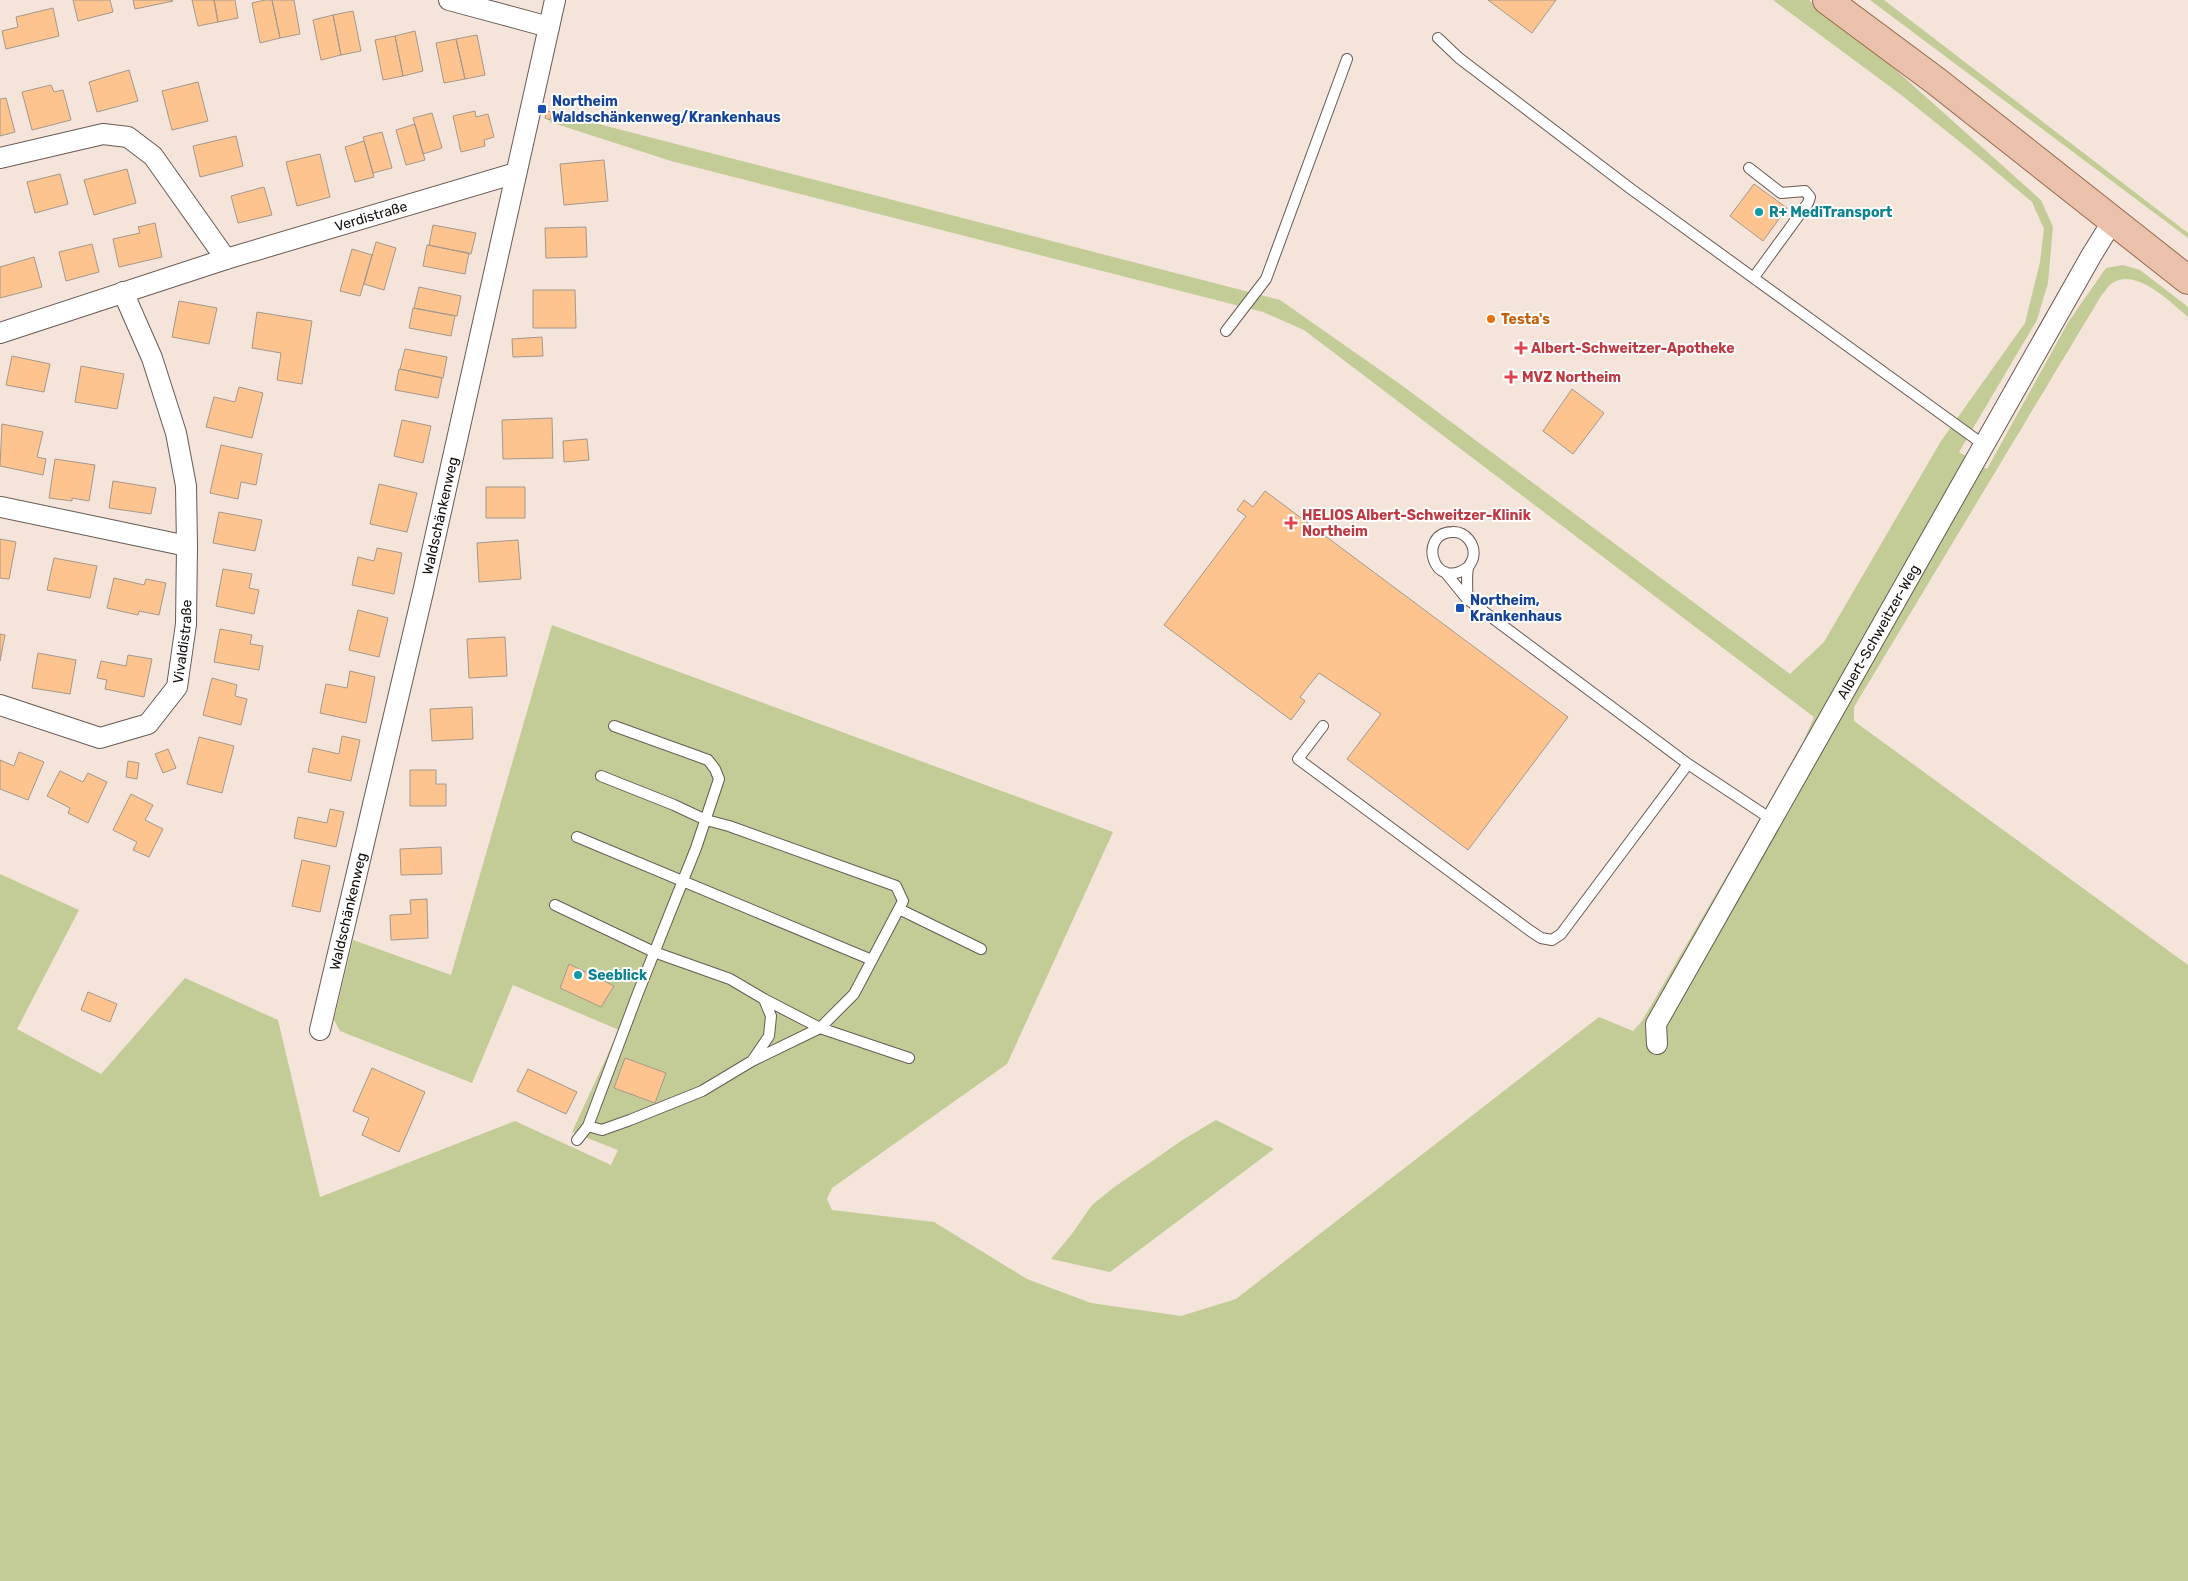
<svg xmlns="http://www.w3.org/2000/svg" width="2188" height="1581" viewBox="0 0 2188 1581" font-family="Rubik,sans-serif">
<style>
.green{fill:#c3cc96}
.building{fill:#fec48f;stroke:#a4988d}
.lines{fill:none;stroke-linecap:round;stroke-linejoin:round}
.service-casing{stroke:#685b53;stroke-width:12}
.minor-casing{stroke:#685b53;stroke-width:22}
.primary-casing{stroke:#96684f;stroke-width:30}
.service{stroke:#fff;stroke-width:10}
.minor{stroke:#fff;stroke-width:20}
.primary{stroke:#eac1aa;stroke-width:28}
.transit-dot{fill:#1a4fb4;stroke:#fff;stroke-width:2}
.culture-dot{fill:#0f9aa8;stroke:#fff;stroke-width:2}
.food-dot{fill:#e8710a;stroke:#fff;stroke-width:2}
.health-dot{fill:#e0444e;stroke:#fff;stroke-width:2}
.labels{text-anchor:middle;stroke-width:4;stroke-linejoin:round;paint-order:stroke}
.transit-label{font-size:14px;font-weight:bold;fill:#164399;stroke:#fff;text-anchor:start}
.culture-label{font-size:14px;font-weight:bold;fill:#0d838f;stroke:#fff;text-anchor:start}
.street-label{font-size:14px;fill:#15100d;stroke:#fff}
.food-label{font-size:14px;font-weight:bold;fill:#c56008;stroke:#fff;text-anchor:start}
.health-label{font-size:14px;font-weight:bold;fill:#be3a42;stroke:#fff;text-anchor:start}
</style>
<rect width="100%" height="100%" fill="#f4e4da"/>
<path class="green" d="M 1773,0 L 1809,0 L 1878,54 L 2041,200 L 2053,227 L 2048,283 L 2037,320 L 1959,452 L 1987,469 L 2069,321 L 2106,268 L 2123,265 L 2140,270 L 2188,307 L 2188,317 C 2170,302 2135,266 2111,284 C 2107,287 2104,293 2101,296 L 1854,707 L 1854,721 L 2188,965 L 2188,1581 L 0,1581 L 0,874 L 79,910 L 17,1029 L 101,1074 L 185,978 L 278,1020 L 320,1197 L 515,1121 L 611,1165 L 618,1150 L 572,1132 L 619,1030 L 513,985 L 472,1083 L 340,1031 L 334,1020 L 353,940 L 451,975 L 552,625 L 1113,832 L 1007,1064 L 832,1188 L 827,1199 L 832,1210 L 934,1222 L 1027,1279 L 1091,1303 L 1181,1316 L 1236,1299 L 1599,1017 L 1633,1031 L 1642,1021 L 1755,827 L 1803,742 L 1814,717 L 1304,330 L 1263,312 L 671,161 L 550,122 L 552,112 L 1280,300 L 1400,384 L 1790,674 L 1824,642 L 1941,441 L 2025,323 L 2040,262 L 2044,229 L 2032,202 L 1975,154 L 1900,94 Z
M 1870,0 L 1884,0 L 2188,233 L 2188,238 Z
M 1216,1120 L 1274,1149 L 1110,1272 L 1051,1259 L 1071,1235 L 1092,1205 L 1113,1188 L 1184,1139 Z"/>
<path class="building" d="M 73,0 L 110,0 L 113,12 L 78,21 Z
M 133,0 L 172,0 L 173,1 L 135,9 Z
M 192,0 L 214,0 L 218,22 L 198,26 Z
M 214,0 L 235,0 L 238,18 L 218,22 Z
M 265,0 L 272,0 L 280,38 L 260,43 L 252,3 Z
M 272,0 L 294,0 L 300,34 L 280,38 Z
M 1488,0 L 1556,0 L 1532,33 Z
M 53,8 L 59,36 L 6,49 L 2,31 L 18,27 L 16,17 Z
M 353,11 L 361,51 L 341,55 L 333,15 Z
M 333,15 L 341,55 L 321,60 L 313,20 Z
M 415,31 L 423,71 L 403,76 L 395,36 Z
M 477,35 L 485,75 L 465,79 L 456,39 Z
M 395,36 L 403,76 L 383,80 L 375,40 Z
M 456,39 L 465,79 L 444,83 L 436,43 Z
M 129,70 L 138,101 L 97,112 L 89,82 Z
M 198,82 L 208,121 L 172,130 L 162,91 Z
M 51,85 L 54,92 L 63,90 L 71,120 L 32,130 L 22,92 Z
M 6,98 L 15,132 L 0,136 L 0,99 Z
M 475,111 L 476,117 L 488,114 L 494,137 L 484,140 L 485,146 L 461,152 L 453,116 Z
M 547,111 L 552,112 L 550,120 L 545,118 Z
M 432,113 L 442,148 L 423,154 L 413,118 Z
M 415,124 L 425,160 L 406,165 L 396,130 Z
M 382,132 L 392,168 L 373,173 L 363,137 Z
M 236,136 L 243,166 L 200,177 L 193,146 Z
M 364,141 L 374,177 L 355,182 L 345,147 Z
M 320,154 L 330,197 L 297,206 L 286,162 Z
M 604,160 L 608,201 L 564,205 L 560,164 Z
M 127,169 L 136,203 L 94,215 L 84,180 Z
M 60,174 L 68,204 L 35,213 L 27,182 Z
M 1754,184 L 1787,208 L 1763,241 L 1730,216 Z
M 264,187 L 272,215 L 238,223 L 231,196 Z
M 155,223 L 162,257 L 119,267 L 113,239 L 140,233 L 138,227 Z
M 433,225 L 476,233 L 471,254 L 429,245 Z
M 586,227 L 587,257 L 546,258 L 545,228 Z
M 376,242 L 396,248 L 384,290 L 364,284 Z
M 92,244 L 99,272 L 66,281 L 59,252 Z
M 427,245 L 469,253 L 465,274 L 423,266 Z
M 352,249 L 372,255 L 360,296 L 340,291 Z
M 34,257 L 42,287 L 0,298 L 0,267 Z
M 419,287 L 461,296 L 457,316 L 414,308 Z
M 533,290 L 575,290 L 576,328 L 533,328 Z
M 179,301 L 217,308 L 209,344 L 172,337 Z
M 413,308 L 455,316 L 451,336 L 409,328 Z
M 257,312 L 312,321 L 302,384 L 277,380 L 281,353 L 252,348 Z
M 542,337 L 543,356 L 513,357 L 512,339 Z
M 405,349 L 447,357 L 443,378 L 400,369 Z
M 12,356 L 50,364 L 44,392 L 6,385 Z
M 81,366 L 124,374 L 117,409 L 75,402 Z
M 399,369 L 442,378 L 438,398 L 395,390 Z
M 239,387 L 263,393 L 252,438 L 206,427 L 214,397 L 235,402 Z
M 1572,389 L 1604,413 L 1573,454 L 1543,431 Z
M 552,418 L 553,458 L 503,459 L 502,420 Z
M 402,420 L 431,426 L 423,463 L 394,456 Z
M 2,424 L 43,432 L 37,457 L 46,459 L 43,475 L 0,466 Z
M 587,439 L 589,460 L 564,462 L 563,441 Z
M 221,445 L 262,454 L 256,485 L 241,482 L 238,499 L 210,493 Z
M 55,459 L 95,465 L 89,501 L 72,498 L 72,501 L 49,498 Z
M 113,481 L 156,488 L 151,514 L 109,508 Z
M 379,484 L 417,493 L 407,532 L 370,524 Z
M 486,487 L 525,487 L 525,518 L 486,518 Z
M 1265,491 L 1568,717 L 1468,850 L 1347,759 L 1381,714 L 1319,673 L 1300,697 L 1305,701 L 1291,720 L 1164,625 L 1246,516 L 1237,510 L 1244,500 L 1253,507 Z
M 219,512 L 262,520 L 255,551 L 213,543 Z
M 0,539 L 16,542 L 9,579 L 0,578 Z
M 518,540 L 521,579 L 479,582 L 477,543 Z
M 377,548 L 402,553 L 394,594 L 352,585 L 358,557 L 374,561 Z
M 54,558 L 97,566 L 90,598 L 47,590 Z
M 223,569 L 252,574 L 249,588 L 259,590 L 254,614 L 216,606 Z
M 114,578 L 144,585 L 146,579 L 166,583 L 159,615 L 139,611 L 138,615 L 107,608 Z
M 358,610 L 388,618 L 379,657 L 349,650 Z
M 220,629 L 252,635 L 250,644 L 263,646 L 259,670 L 214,662 Z
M 0,634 L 5,635 L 0,661 Z
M 505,637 L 507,676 L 469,678 L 467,639 Z
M 38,653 L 76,660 L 70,694 L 32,688 Z
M 128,655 L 152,659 L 144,697 L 105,689 L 107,680 L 97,678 L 101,661 L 126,666 Z
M 350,671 L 375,677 L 366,723 L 320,713 L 326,684 L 347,688 Z
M 212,678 L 237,685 L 235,696 L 247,699 L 241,725 L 203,715 Z
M 472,707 L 473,739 L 432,741 L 430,709 Z
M 342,736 L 360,740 L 351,781 L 308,772 L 313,748 L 339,754 Z
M 199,737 L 234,746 L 222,793 L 187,784 Z
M 168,749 L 176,768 L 163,773 L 155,754 Z
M 19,752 L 44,762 L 28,800 L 0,789 L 0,760 L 14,766 Z
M 128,761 L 139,763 L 137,779 L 126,777 Z
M 410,770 L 436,770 L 436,784 L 446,784 L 446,806 L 410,806 Z
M 60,771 L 83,782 L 88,773 L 107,782 L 88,823 L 68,813 L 70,808 L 47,796 Z
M 131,794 L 153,805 L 145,820 L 163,829 L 149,857 L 133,850 L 137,842 L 113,830 Z
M 330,809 L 344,812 L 336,847 L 294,838 L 298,817 L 327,823 Z
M 441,847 L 442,874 L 401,875 L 400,849 Z
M 302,860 L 330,866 L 320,912 L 292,906 Z
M 427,899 L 428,938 L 391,940 L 390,915 L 411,914 L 410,900 Z
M 569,964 L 614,986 L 601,1007 L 560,988 Z
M 88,992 L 117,1004 L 110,1022 L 81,1010 Z
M 625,1058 L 666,1073 L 655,1103 L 614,1088 Z
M 372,1068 L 425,1092 L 399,1152 L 362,1135 L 369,1118 L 353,1111 Z
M 528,1069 L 577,1092 L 566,1114 L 517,1091 Z"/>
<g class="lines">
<g class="service-casing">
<path id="service" d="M 1438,38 L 1459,58 L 1631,189 L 1984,445
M 1749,168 L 1781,193 L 1805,191 L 1810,197 L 1808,203 L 1754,277
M 1226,331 L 1266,279 L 1347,59
M 1445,572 L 1467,599 L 1688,764 L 1771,819
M 1467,599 C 1468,590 1466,578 1468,568 C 1469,565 1472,562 1473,558 C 1476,545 1466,531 1452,532 C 1417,533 1433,593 1468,567
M 1323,726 L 1298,759 L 1529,930 L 1541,938 L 1552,940 L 1561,934 L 1688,764
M 601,776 L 674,805 L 706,820 L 729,826 L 896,886 L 903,901 L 854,994 L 820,1028 L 752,1061
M 577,837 L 872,960
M 555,905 L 654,952 L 730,979 L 764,999 L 771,1016 L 769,1036 L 752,1061 L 702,1091 L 630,1120 L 602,1130 L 588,1126
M 899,909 L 981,949
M 764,999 L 820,1028 L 909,1058
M 577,1140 L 588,1126 L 638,993 L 696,848 L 719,779 L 715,769 L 708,760 L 614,726"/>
</g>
<g class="minor-casing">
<g id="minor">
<path d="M 449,0 L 549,27"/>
<path d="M 0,158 L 103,134 L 128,137 L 153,156 L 226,259"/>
<path id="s1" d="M 0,333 L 226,259 L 516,173"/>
<path d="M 1,507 L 187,546"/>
<path id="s2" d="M 0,705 L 100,738 L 148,724 L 177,687 L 186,624 L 187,546 L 186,486 L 176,433 L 152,358 L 123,292"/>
<path id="s3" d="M 320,1030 L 423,592 L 555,0"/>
<path id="s4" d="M 1657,1044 L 1656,1024 L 2091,256 L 2112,222"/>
</g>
</g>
<g class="primary-casing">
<path id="primary" d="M 1827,0 L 1936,81 L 2188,280"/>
</g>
<use href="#service" class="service"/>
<use href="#minor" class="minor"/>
<use href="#primary" class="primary"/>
</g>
<g class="transit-dot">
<rect x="537" y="104" width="10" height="10" rx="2.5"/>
<rect x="1455" y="603" width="10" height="10" rx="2.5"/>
</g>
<g class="culture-dot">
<circle cx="1759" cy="212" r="5"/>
<circle cx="578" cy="975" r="5"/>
</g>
<circle class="food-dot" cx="1491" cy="319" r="5"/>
<g class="health-dot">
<path d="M1518.5 340.5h5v5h5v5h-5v5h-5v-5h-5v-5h5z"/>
<path d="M1508.5 369.5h5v5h5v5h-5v5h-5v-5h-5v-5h5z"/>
<path d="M1288.5 515.5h5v5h5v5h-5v5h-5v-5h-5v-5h5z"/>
</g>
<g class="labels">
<g class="transit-label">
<text x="552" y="106">Northeim<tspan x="552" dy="16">Waldschänkenweg/Krankenhaus</tspan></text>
<text x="1470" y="605">Northeim,<tspan x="1470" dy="16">Krankenhaus</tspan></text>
</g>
<g class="culture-label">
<text x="1769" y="217">R+ MediTransport</text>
<text x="588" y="980">Seeblick</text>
</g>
<g class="street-label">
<text dy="5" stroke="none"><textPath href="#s1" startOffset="389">Verdistraße</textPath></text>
<text dy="5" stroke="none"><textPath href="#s3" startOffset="528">Waldschänkenweg</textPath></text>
<text dy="5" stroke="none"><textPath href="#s4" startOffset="471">Albert-Schweitzer-Weg</textPath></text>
<text dy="5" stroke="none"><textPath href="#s2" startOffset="248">Vivaldistraße</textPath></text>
<text dy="5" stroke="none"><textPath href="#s3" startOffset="122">Waldschänkenweg</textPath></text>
</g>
<g class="food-label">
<text x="1501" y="324">Testa's</text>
</g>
<g class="health-label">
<text x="1531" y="353">Albert-Schweitzer-Apotheke</text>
<text x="1522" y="382">MVZ Northeim</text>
<text x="1302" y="520">HELIOS Albert-Schweitzer-Klinik<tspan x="1302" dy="16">Northeim</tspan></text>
</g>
</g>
</svg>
